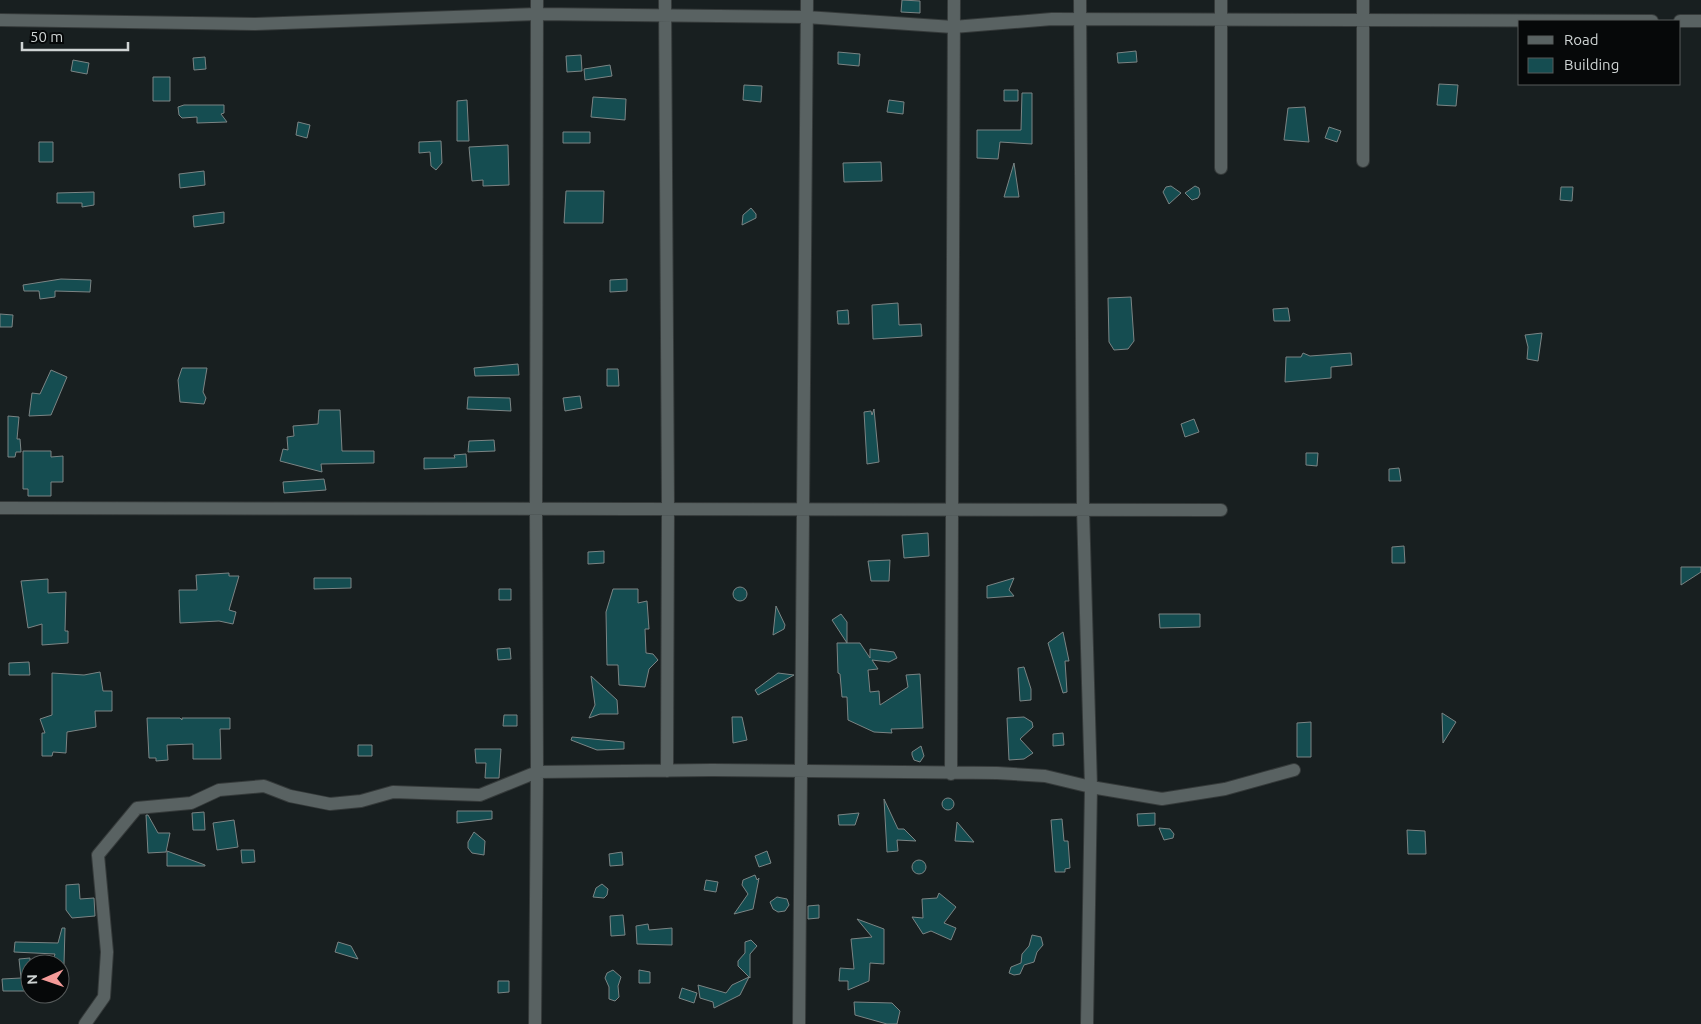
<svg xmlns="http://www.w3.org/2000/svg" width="1701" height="1024" viewBox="0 0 1701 1024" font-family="Ubuntu,sans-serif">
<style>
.building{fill:#154d51;stroke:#7b8484}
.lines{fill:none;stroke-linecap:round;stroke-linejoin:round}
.minor-casing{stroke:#353a3a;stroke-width:14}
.minor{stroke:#596262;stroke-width:12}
</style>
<rect width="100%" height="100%" fill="#181f20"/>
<path class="building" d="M 902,0 L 920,1 L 920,13 L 901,12 Z
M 1136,51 L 1137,62 L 1118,63 L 1117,53 Z
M 838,52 L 860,54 L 859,66 L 838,64 Z
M 581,55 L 582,71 L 567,72 L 566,56 Z
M 205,57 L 206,69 L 194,70 L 193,58 Z
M 73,60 L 89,63 L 87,74 L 71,71 Z
M 610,65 L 612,76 L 585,80 L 584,69 Z
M 153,77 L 170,77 L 170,101 L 153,101 Z
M 1439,84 L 1458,85 L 1456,106 L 1437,105 Z
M 744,85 L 762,86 L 761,102 L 743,100 Z
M 1004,90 L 1018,90 L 1018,101 L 1004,101 Z
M 1022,93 L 1032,93 L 1032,144 L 1000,142 L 998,159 L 977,158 L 977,130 L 1021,130 Z
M 593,97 L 626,99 L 625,120 L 591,117 Z
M 467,100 L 469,141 L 457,141 L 457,101 Z
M 889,100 L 904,102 L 903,114 L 887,112 Z
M 184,105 L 224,105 L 224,113 L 221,114 L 227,122 L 197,123 L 197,117 L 182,118 L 179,115 L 178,107 Z
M 1305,107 L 1309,142 L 1284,140 L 1288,108 Z
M 298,122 L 310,125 L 307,138 L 296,135 Z
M 1329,127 L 1341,131 L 1337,142 L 1325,138 Z
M 563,132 L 590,132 L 590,143 L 563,143 Z
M 441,141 L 442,163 L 436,170 L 431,166 L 430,152 L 419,153 L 419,142 Z
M 39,142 L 53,142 L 53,162 L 39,162 Z
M 508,145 L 509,185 L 483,186 L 483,180 L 472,181 L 469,147 Z
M 881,162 L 882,181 L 844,182 L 843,163 Z
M 1014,163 L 1019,197 L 1004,197 Z
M 204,171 L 205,185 L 180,188 L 179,174 Z
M 1171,186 L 1181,193 L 1169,204 L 1163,192 L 1166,187 Z
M 1195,186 L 1199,188 L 1200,194 L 1198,198 L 1192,200 L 1185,193 Z
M 1561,187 L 1573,187 L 1572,201 L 1560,200 Z
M 566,191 L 604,191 L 603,223 L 564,223 Z
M 94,192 L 94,205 L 82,207 L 82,203 L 57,203 L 57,193 Z
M 751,208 L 756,214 L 756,218 L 742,225 L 743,215 Z
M 224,212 L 224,223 L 194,227 L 193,216 Z
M 61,279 L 91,280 L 90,292 L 55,291 L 55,297 L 40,299 L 39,291 L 24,291 L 23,285 Z
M 627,279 L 627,291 L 610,292 L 610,280 Z
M 1131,297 L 1134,341 L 1128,349 L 1114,350 L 1109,342 L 1108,298 Z
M 898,303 L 899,325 L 921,324 L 922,336 L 873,339 L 872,305 Z
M 1288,308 L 1290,321 L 1274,321 L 1273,309 Z
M 848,310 L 849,324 L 838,324 L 837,311 Z
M 0,314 L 13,315 L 12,327 L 0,327 Z
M 1542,333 L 1538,361 L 1527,359 L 1528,347 L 1525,335 Z
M 1303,353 L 1310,356 L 1351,353 L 1352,365 L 1331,367 L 1331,378 L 1285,382 L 1286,357 L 1301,357 Z
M 518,364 L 519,375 L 475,376 L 474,368 Z
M 182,368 L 207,368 L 203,392 L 206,398 L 204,404 L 180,402 L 178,380 Z
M 607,369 L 618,369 L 619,386 L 607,386 Z
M 51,370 L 67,377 L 51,415 L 29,416 L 32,393 L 40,394 Z
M 580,396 L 582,408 L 565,411 L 563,398 Z
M 468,397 L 510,398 L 511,411 L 467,409 Z
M 874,409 L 879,462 L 867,464 L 864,412 L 871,411 L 872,415 Z
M 319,410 L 340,410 L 342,451 L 374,451 L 374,463 L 321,464 L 322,472 L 280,461 L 283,449 L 288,450 L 287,437 L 294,436 L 293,426 L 318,424 Z
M 8,416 L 19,417 L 17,439 L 20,439 L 21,452 L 16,452 L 15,457 L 8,457 Z
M 1194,419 L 1199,432 L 1185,437 L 1181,424 Z
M 494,440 L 495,451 L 468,452 L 469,441 Z
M 23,451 L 51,451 L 51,457 L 63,456 L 63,482 L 51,482 L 51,496 L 28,496 L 28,489 L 23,489 Z
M 1306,453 L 1318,453 L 1317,466 L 1306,465 Z
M 466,454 L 467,467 L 424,469 L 424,458 L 455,458 L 454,455 Z
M 1399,468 L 1401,481 L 1389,481 L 1389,469 Z
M 324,479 L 326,490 L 284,493 L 283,482 Z
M 928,533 L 929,556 L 904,558 L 902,535 Z
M 1404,546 L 1405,563 L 1392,563 L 1392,547 Z
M 604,551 L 604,563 L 588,564 L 588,552 Z
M 890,560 L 889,581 L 871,581 L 868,561 Z
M 1681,567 L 1701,567 L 1701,572 L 1681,585 Z
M 229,573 L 229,576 L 239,576 L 229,610 L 236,612 L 233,624 L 219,621 L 180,623 L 179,590 L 197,590 L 196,575 Z
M 314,578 L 351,578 L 351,588 L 314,589 Z
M 1014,578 L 1009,590 L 1014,596 L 987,598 L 987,586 Z
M 48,579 L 48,593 L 66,592 L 65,631 L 68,631 L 68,643 L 42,645 L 42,624 L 28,628 L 21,581 Z
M733 594a7 7 0 1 1 14 0a7 7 0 1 1-14 0Z
M 499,589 L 511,589 L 511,600 L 499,600 Z
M 613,589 L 638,589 L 638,603 L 647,601 L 649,629 L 645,629 L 646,653 L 653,654 L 658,660 L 649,669 L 645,687 L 619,685 L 618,665 L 607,665 L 606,612 Z
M 776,606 L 785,625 L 784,629 L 773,635 Z
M 841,614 L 847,622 L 847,643 L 832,620 Z
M 1159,614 L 1200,614 L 1200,627 L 1160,628 Z
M 1063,632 L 1069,661 L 1065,661 L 1067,692 L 1063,693 L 1048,643 Z
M 837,643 L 860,643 L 870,658 L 870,649 L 894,652 L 897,658 L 889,662 L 872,660 L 878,669 L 868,670 L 870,692 L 879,691 L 880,705 L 908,687 L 906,675 L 920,674 L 923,728 L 891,729 L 892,733 L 874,732 L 848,720 L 847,697 L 842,697 L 840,674 L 838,673 Z
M 510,648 L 511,659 L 498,660 L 497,649 Z
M 29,662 L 30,675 L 9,675 L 9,663 Z
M 1024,667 L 1031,689 L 1031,700 L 1020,701 L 1018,668 Z
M 100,672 L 103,691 L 112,691 L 112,711 L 95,711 L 96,727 L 67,732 L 66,753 L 53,752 L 52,756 L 42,756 L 42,733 L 45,733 L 40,719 L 52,715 L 52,673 L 84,675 Z
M 778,673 L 794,675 L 758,695 L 755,690 Z
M 591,676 L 617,700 L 618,714 L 600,714 L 589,718 L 595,705 Z
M 1442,713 L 1456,722 L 1443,743 Z
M 504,715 L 517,715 L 517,726 L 503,726 Z
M 732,717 L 742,717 L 747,740 L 733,743 Z
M 1024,717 L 1032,722 L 1033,727 L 1020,739 L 1033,753 L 1024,759 L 1009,760 L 1007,718 Z
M 147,718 L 180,718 L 182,720 L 182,718 L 230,718 L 230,729 L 220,729 L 221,759 L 193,759 L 193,744 L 167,745 L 168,760 L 156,761 L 156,758 L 149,758 Z
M 1311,722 L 1311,757 L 1297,757 L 1297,723 Z
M 1063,733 L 1064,745 L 1053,746 L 1053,734 Z
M 572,737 L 624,742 L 624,749 L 597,750 L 571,740 Z
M 358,745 L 372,745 L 372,756 L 358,756 Z
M 921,746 L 924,756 L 920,762 L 914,760 L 912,755 L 912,752 Z
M 475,749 L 501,749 L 499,778 L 485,778 L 486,763 L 476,763 Z
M942 804a6 6 0 1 1 12 0a6 6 0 1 1-12 0Z
M 884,799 L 898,829 L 904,829 L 916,841 L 897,840 L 898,851 L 887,852 Z
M 457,811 L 492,811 L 492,819 L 457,823 Z
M 204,812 L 205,830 L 193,830 L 192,813 Z
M 859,813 L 855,825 L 839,825 L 838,815 Z
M 1155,813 L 1155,825 L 1138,826 L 1137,814 Z
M 146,815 L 148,815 L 158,833 L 170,833 L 166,852 L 148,853 Z
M 1062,819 L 1064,841 L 1068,841 L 1070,868 L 1065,869 L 1065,872 L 1055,872 L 1051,820 Z
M 234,820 L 238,847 L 217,850 L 213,823 Z
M 957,822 L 974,842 L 955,841 Z
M 1159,828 L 1170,829 L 1174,834 L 1173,838 L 1164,840 Z
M 1407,830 L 1425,831 L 1426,854 L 1408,854 Z
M 474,832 L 485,841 L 484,855 L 472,853 L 468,848 L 468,842 Z
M 241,850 L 254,850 L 255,862 L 242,863 Z
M 167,851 L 205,865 L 205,866 L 167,866 Z
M 767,851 L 771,863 L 759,867 L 755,856 Z
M 622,852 L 623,865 L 610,866 L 609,854 Z
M912 867a7 7 0 1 1 14 0a7 7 0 1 1-14 0Z
M 755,875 L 757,880 L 759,878 L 753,909 L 734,914 L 748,894 L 742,885 L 743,880 Z
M 706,880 L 718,882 L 716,892 L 704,890 Z
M 79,884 L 80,899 L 94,898 L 95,916 L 72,918 L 66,910 L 66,885 Z
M 602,884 L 608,889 L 607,895 L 604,898 L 593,897 L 596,888 Z
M 939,893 L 956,907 L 944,923 L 956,928 L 951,940 L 931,931 L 923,934 L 912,917 L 923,918 L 922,899 L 937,898 Z
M 777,897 L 787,899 L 789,905 L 785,911 L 778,912 L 773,909 L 770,902 Z
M 819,905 L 819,918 L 808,919 L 808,906 Z
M 623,915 L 625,935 L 611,936 L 610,916 Z
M 857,919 L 884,929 L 884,964 L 870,963 L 869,981 L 848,990 L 848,981 L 839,981 L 840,968 L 854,969 L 851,939 L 872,937 Z
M 648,924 L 649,930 L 672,928 L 672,945 L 637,944 L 636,926 Z
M 62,928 L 65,928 L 64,964 L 52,964 L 55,954 L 14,952 L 15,942 L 58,943 Z
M 1032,935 L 1041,937 L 1043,945 L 1037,952 L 1034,962 L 1024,965 L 1020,974 L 1014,975 L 1009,973 L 1011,967 L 1021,963 L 1022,954 L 1029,946 Z
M 751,940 L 757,946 L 750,954 L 750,978 L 738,966 L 738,961 L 745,953 L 745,942 Z
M 338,942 L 351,946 L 358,959 L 335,952 Z
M 30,958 L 30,991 L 3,991 L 2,979 L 21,978 L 19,959 Z
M 613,970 L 621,977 L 618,986 L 619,997 L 615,1001 L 609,999 L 609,987 L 605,978 L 607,973 Z
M 639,970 L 650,972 L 650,983 L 639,983 Z
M 749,977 L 740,995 L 714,1008 L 713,1002 L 700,998 L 698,985 L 726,993 L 732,985 Z
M 498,981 L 509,981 L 509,992 L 498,993 Z
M 682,988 L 697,993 L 694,1003 L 679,998 Z
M 854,1002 L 892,1003 L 900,1011 L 897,1024 L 887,1024 L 855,1015 Z"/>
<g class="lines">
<g class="minor-casing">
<path id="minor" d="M 665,0 L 668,509 L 667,771
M 1080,0 L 1083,509 L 1091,787 L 1087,1024
M 1221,0 L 1221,168
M 1363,0 L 1363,161
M 0,20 L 255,24 L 537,14 L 806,17 L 953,27 L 1052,19 L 1652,21
M 1680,21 L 1701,21
M 0,508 L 1221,510
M 951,774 L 954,0
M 85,1024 L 104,997 L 107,952 L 98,855 L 137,808 L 191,803 L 219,790 L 264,786 L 290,796 L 330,804 L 361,801 L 393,792 L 480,795 L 537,772 L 712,770 L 997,773 L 1045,776 L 1091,787 L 1162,799 L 1225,789 L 1294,770
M 535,1024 L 537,772 L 536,509 L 537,0
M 799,1024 L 807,0"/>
</g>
<use href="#minor" class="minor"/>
</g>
<rect x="1518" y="20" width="162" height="65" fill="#060809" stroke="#565a5a"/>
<rect x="1528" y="36" width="25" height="8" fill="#596262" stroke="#565a5a"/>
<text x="1564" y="45" font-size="15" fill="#cfd4d4">Road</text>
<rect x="1528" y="58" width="25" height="15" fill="#154d51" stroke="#565a5a"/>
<text x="1564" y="70" font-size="15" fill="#cfd4d4">Building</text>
<g transform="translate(45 979) rotate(268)"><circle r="24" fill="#060809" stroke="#565a5a"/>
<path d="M0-4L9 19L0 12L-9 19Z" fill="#f59b99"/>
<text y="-8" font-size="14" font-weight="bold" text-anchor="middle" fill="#cfd4d4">N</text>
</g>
<path d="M22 42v8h106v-8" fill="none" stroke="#cfd4d4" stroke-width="2.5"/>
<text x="30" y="42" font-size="15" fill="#cfd4d4" stroke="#060809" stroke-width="4" paint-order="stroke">50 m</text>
</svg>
